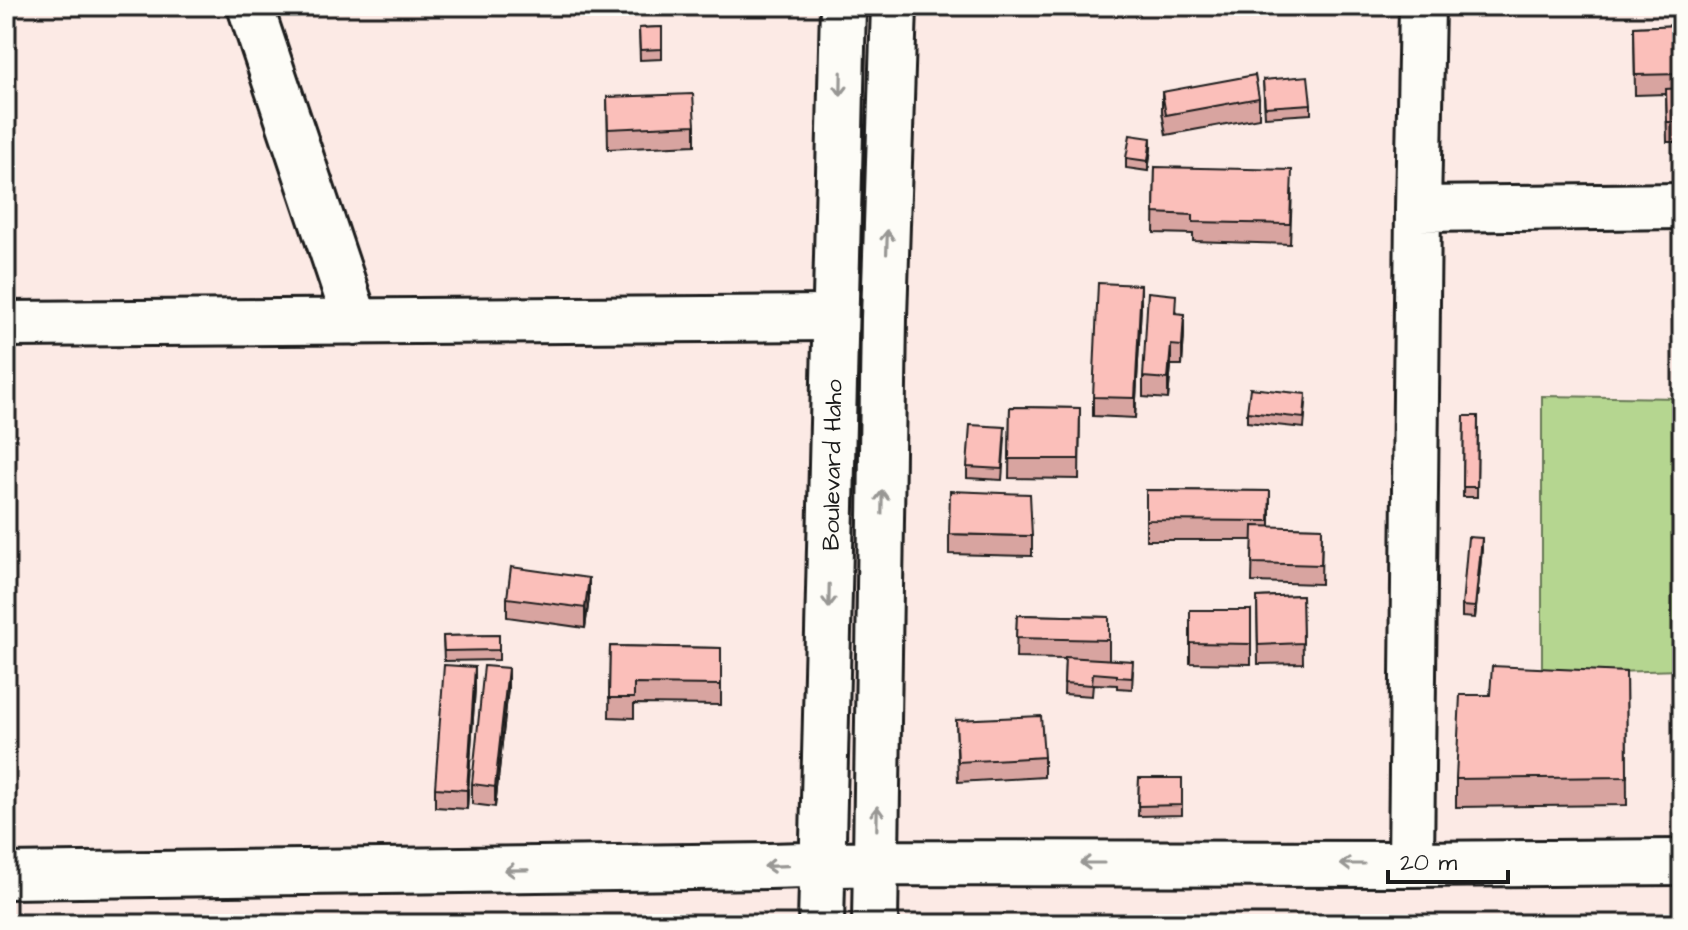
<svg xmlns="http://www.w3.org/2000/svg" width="1688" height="930" viewBox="0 0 1688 930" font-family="'Architects Daughter',sans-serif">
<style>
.green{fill:#b5d690;stroke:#687956;stroke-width:2}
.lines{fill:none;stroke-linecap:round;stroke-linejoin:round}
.minor-casing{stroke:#1c1c1c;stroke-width:50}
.major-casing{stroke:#1c1c1c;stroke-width:50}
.minor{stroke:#fdfcf7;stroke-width:44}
.major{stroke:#fdfcf7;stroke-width:44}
.wall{fill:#d8a4a0;stroke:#1c1c1c;stroke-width:2}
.shaded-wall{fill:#b08682;stroke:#1c1c1c;stroke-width:2}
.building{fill:#fbbfba;stroke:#1c1c1c;stroke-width:2}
.oneway{stroke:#989794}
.labels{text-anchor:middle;stroke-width:6;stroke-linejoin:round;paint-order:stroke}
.street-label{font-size:24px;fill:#1c1c1c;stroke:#fdfcf7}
</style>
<rect width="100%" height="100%" fill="#fceae5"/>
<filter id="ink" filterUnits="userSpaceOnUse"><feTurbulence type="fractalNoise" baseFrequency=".0125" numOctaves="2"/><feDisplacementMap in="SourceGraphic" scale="16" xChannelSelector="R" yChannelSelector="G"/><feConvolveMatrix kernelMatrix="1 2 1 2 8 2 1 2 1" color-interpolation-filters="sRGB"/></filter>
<g filter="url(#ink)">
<path class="green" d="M 1542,396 L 1682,398 L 1682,689 L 1679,687 L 1681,670 L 1542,674 Z"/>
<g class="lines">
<g class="minor-casing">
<path id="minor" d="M 250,6 L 356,322
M 1418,209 L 1682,206
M 6,324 L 835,318
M 1411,864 L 1418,209 L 1422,6"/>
</g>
<g class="major-casing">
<path id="major" d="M 6,876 L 769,866 L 876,863 L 1411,864 L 1682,862
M 821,924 L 843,6
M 875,924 L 884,318 L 894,6"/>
</g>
<use href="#minor" class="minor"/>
<use href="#major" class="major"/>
</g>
<path class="wall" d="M 1172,6 L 1267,6 L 1266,12 L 1172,9 Z
M 1682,25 L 1682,142 L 1667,142 L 1666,94 L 1635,95 L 1634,27 Z
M 662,27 L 662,59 L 640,60 L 639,28 Z
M 1263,80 L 1311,104 L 1311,114 L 1265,117 Z
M 1162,92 L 1259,98 L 1259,118 L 1166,135 L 1162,112 Z
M 607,97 L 695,125 L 695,145 L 608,149 Z
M 1151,148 L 1148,171 L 1126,168 L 1126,158 Z
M 1155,167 L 1292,190 L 1290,244 L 1193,241 L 1193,234 L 1154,233 Z
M 1141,305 L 1135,418 L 1093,416 L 1093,397 Z
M 1176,313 L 1184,333 L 1182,365 L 1171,365 L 1168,399 L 1143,397 L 1143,377 Z
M 1306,404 L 1304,428 L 1247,422 L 1247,412 Z
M 1010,407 L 1080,408 L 1079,479 L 1009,478 Z
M 1464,416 L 1478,416 L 1477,497 L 1463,497 Z
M 1005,438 L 1002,480 L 967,478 L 967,467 Z
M 1146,490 L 1270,491 L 1270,527 L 1322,528 L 1321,584 L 1252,582 L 1253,540 L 1146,540 Z
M 949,534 L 1032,536 L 1032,556 L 949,554 Z
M 1482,549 L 1475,618 L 1462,617 L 1462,606 Z
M 1302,595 L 1303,663 L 1258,664 L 1257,597 Z
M 507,598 L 589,598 L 585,628 L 507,617 Z
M 1251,610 L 1251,664 L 1190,663 L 1190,643 Z
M 1017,615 L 1109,617 L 1109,660 L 1133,671 L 1132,689 L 1117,688 L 1117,685 L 1093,684 L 1092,696 L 1064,694 L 1065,659 L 1016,658 Z
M 499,635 L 499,660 L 444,661 L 443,636 Z
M 610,646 L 721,648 L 721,705 L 634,704 L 634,718 L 609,717 Z
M 1626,672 L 1627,805 L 1456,807 L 1456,779 L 1490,695 Z
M 475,687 L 467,809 L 435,807 L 435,788 Z
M 508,688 L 495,807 L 472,804 L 472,784 Z
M 956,720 L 1044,757 L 1044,777 L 958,782 Z
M 1139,778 L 1182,778 L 1182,815 L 1138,816 Z"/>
<path class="shaded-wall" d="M 1151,138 L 1151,148 L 1148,171 L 1148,161 Z
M 1141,285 L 1141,305 L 1135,418 L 1135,398 Z
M 1184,314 L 1184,333 L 1182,365 L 1182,346 Z
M 1171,345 L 1171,365 L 1168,399 L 1168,379 Z
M 1482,538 L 1482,549 L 1475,618 L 1475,607 Z
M 589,578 L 589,598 L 585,628 L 585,608 Z
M 475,667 L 475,687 L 467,809 L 467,790 Z
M 508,668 L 508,688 L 495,807 L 495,787 Z"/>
<path class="building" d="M 1682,25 L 1682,74 L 1635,75 L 1634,27 Z
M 662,27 L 662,49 L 640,50 L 639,28 Z
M 1255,75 L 1259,98 L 1166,115 L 1162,92 Z
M 1308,76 L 1311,104 L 1265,107 L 1263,80 Z
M 1682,88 L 1682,122 L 1667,122 L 1666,89 Z
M 693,94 L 695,125 L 608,129 L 607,97 Z
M 1130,135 L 1151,138 L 1148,161 L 1126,158 Z
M 1155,167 L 1292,170 L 1290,224 L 1193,222 L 1193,215 L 1154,213 Z
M 1098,283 L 1141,285 L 1135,398 L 1093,397 Z
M 1148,292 L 1176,295 L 1175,313 L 1184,314 L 1182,346 L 1171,345 L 1168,379 L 1143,377 Z
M 1250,388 L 1306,394 L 1304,418 L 1247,412 Z
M 1010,407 L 1080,408 L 1079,459 L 1009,459 Z
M 1464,416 L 1478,416 L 1477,487 L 1463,487 Z
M 970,425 L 1005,427 L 1002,469 L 967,467 Z
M 1146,490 L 1270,491 L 1269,521 L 1146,520 Z
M 950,491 L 1030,494 L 1032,536 L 949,534 Z
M 1253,526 L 1322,528 L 1321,565 L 1252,563 Z
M 1468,537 L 1482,538 L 1475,607 L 1462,606 Z
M 511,567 L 589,578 L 585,608 L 507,598 Z
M 1302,595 L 1303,643 L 1258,645 L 1257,597 Z
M 1190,610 L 1251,610 L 1251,644 L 1190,643 Z
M 1017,615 L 1109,617 L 1109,640 L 1016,638 Z
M 499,635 L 499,650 L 444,651 L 443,636 Z
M 610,646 L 721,648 L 721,685 L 634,684 L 634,698 L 609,698 Z
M 1065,657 L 1133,661 L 1132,678 L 1117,677 L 1117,675 L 1093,673 L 1092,685 L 1064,683 Z
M 444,665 L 475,667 L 467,790 L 435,788 Z
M 484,666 L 508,668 L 495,787 L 472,784 Z
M 1492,666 L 1626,672 L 1627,777 L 1456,779 L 1460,695 L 1490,695 Z
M 1041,716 L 1044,757 L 958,762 L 956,720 Z
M 1139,778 L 1182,778 L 1182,805 L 1138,806 Z"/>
<defs><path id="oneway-shaft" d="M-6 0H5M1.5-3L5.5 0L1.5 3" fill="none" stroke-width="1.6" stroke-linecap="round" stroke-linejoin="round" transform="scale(2)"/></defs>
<g class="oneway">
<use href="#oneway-shaft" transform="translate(841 84) rotate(91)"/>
<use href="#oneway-shaft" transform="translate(887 242) rotate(-88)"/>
<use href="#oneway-shaft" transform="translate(882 502) rotate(-89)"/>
<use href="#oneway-shaft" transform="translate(829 596) rotate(91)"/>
<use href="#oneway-shaft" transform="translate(877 818) rotate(-89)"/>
<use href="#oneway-shaft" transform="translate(1092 863) rotate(-180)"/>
<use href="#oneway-shaft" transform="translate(1352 864) rotate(-180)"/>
<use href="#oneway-shaft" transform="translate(776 866) rotate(178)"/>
<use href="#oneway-shaft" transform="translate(516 870) rotate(179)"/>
</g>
</g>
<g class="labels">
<g class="street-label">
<text transform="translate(832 465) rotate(-89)" y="8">Boulevard Haho</text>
</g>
</g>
<rect width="1688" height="930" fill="none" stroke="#fdfcf7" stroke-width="32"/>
<rect x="16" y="16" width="1656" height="898" fill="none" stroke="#1c1c1c" stroke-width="3" filter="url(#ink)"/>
<path d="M1388 870v12h120v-12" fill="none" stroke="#1c1c1c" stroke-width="4"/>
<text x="1400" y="870" font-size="24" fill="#1c1c1c" stroke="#fdfcf7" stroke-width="6" paint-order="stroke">20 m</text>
</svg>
